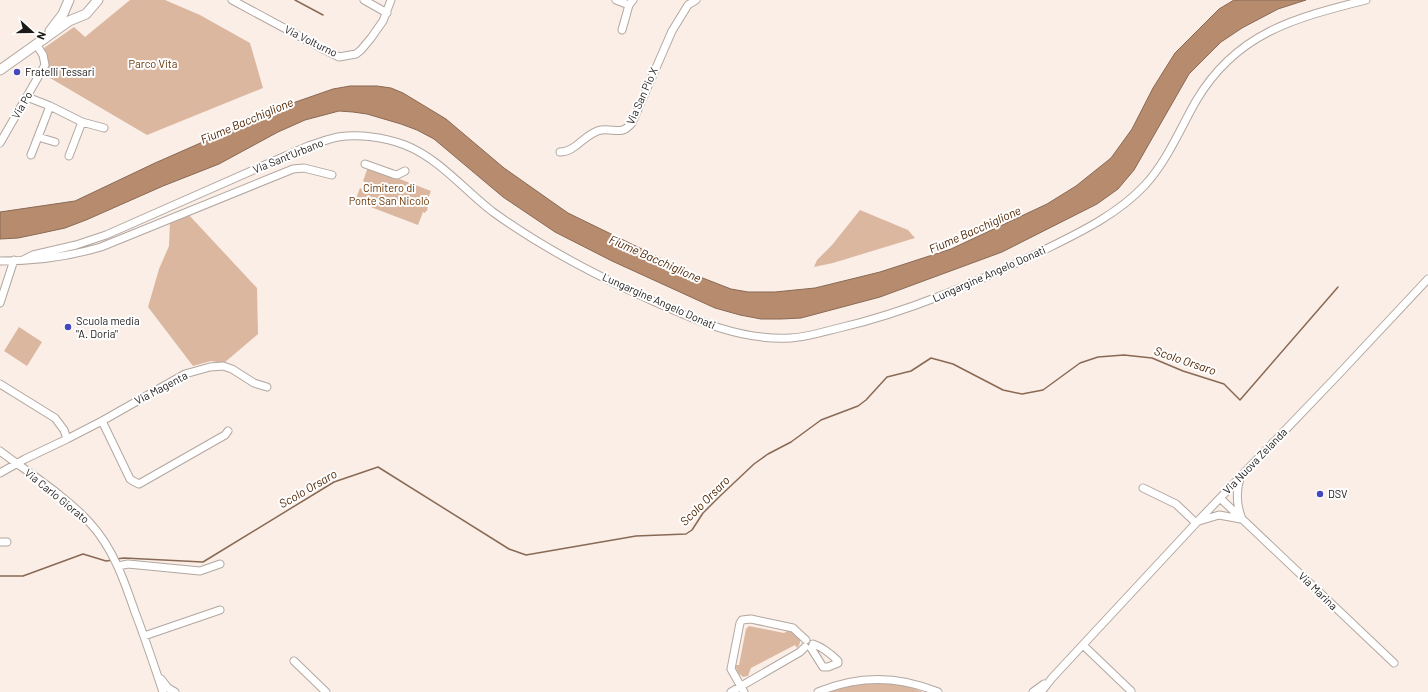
<svg xmlns="http://www.w3.org/2000/svg" width="1428" height="692" viewBox="0 0 1428 692" font-family="Barlow,sans-serif">
<style>
.green{fill:#dcb7a0}
.water{fill:#b78b6e;stroke:#896954}
.lines{fill:none;stroke-linecap:round;stroke-linejoin:round}
.stream{stroke:#896954;stroke-width:1.5}
.minor-casing{stroke:#b2a7a0;stroke-width:9}
.major-casing{stroke:#b2a7a0;stroke-width:11}
.minor{stroke:#fff;stroke-width:7}
.major{stroke:#fff;stroke-width:9}
.poi-dot{fill:#4548bd;stroke:#fefefe;stroke-width:1.5}
.labels{text-anchor:middle;stroke-width:4;stroke-linejoin:round;paint-order:stroke}
.street-label{font-size:11px;fill:#1d1917;stroke:#fefefe}
.park-label{font-size:11px;fill:#6b3300;stroke:#fefefe}
.poi-label{font-size:11px;fill:#1d1917;stroke:#fefefe;text-anchor:start}
.water-label{font-size:12px;font-style:italic;fill:#502501;stroke:#fefefe}
</style>
<rect width="100%" height="100%" fill="#faeee7"/>
<path class="green" d="M 130,0 L 165,0 L 200,15 L 250,43 L 263,88 L 147,135 L 45,75 L 49,67 L 44,48 L 74,27 L 85,37 Z
M 368,167 L 431,191 L 427,201 L 431,202 L 429,206 L 428,206 L 427,211 L 426,211 L 425,213 L 423,212 L 418,225 L 355,201 L 360,188 L 362,189 L 365,182 L 363,181 Z
M 860,210 L 908,230 L 915,238 L 833,263 L 814,267 L 817,260 L 832,245 Z
M 188,214 L 257,288 L 258,334 L 224,363 L 211,361 L 193,366 L 148,307 L 159,269 L 169,246 L 170,221 Z
M 19,327 L 42,342 L 27,366 L 4,351 Z
M 749,626 L 784,633 L 789,630 L 799,637 C 801,641 800,645 797,648 L 795,645 L 751,668 L 748,676 L 743,677 L 738,673 L 735,665 L 739,665 L 746,629 Z
M 888,678 L 923,692 L 815,692 Z"/>
<path class="water" d="M 1234,0 L 1306,0 L 1278,9 L 1242,28 L 1221,42 L 1189,74 L 1134,170 L 1118,189 L 1097,204 L 1002,252 L 880,297 L 801,318 L 781,319 L 761,319 L 740,315 L 715,308 L 693,298 L 612,261 L 555,232 L 503,197 L 434,139 L 417,130 L 401,124 L 367,114 L 353,112 L 339,111 L 305,120 L 278,132 L 219,164 L 163,186 L 86,220 L 65,228 L 42,233 L 18,238 L 0,239 L 0,212 L 75,201 L 155,163 L 287,105 L 333,89 L 350,86 L 377,86 L 391,88 L 403,93 L 446,119 L 504,168 L 568,213 L 695,275 L 731,289 L 748,292 L 775,292 L 815,288 L 880,272 L 951,249 L 1047,204 L 1076,186 L 1111,158 L 1132,129 L 1153,88 L 1175,53 L 1219,9 Z"/>
<g class="lines">
<path class="stream" d="M 295,0 L 323,15
M 116,559 L 124,558 L 203,562 L 334,482 L 378,467 L 509,549 L 526,555 L 636,536 L 686,534 L 692,530 L 703,513 L 719,497 L 754,464 L 768,454 L 791,442 L 821,420 L 858,406 L 866,400 L 887,377 L 911,371 L 931,358 L 953,364 L 1003,390 L 1022,394 L 1043,390 L 1080,363 L 1098,357 L 1124,355 L 1152,358 L 1183,371 L 1224,384 L 1240,400 L 1338,287
M 0,576 L 23,576 L 83,554 L 106,561 L 113,560"/>
<g class="minor-casing">
<path id="minor" d="M 232,0 L 323,49 L 339,57 L 356,54 L 361,50 L 371,38 L 383,21 L 391,0
M 364,0 L 387,13
M 616,0 L 629,5
M 622,30 L 629,5 L 633,0
M 27,97 L 50,106 L 82,122 L 104,128
M 38,137 L 55,142
M 0,143 L 45,65 L 43,55 L 36,44
M 560,152 C 576,152 585,133 601,130 C 615,128 621,136 632,123 L 672,31 L 688,5 L 696,0
M 31,155 L 50,106
M 69,156 L 82,122
M 365,164 L 393,174 L 397,175 L 405,171
M 23,260 L 33,255 L 76,245 L 106,235 L 308,146 C 318,143 328,139 338,137 C 359,134 384,137 405,145 C 440,159 464,190 493,212 C 540,246 591,273 644,297 C 691,318 738,341 791,338 C 807,337 823,332 839,328 C 908,312 972,284 1036,254 C 1074,235 1115,217 1145,185 C 1167,161 1180,129 1196,101 C 1236,33 1294,18 1366,0
M 0,261 C 35,261 67,257 101,247 L 293,169 L 304,168 L 332,175
M 0,303 L 14,260
M 0,384 L 55,418 L 64,430 L 67,439
M 102,421 L 130,479 L 133,481 L 139,484 L 225,435 L 228,431
M 0,451 C 29,473 67,497 90,523 C 113,548 124,580 135,612 C 145,638 154,665 163,692
M 0,473 L 25,459 L 67,439 L 102,421 L 185,374 L 210,367 L 223,366 L 232,369 L 254,383 L 267,387
M 1240,478 C 1236,492 1236,503 1241,516
M 1143,488 L 1176,504 L 1196,523
M 1220,498 L 1394,663
M 1199,521 L 1219,515 L 1241,519
M 0,542 L 7,542
M 118,566 L 128,564 L 200,571 L 220,564
M 144,636 L 220,610
M 1083,645 L 1131,691
M 811,648 L 823,667 L 828,667 L 838,663 L 838,661 C 831,654 822,647 813,644
M 294,661 L 326,692
M 161,679 L 168,688 L 175,692
M 731,692 L 800,652 L 805,647
M 744,692 L 731,669 L 740,623 L 742,620 L 751,619 L 793,628 L 806,640
M 818,692 C 858,675 897,675 938,692
M 1033,692 L 1044,684
M 1041,692 L 1052,678 L 1198,521 L 1338,375 L 1428,279"/>
</g>
<g class="major-casing">
<path id="major" d="M 50,31 L 63,14 L 69,0
M 0,70 L 69,21 L 86,14 L 98,0"/>
</g>
<use href="#minor" class="minor"/>
<use href="#major" class="major"/>
</g>
<g class="poi-dot">
<circle cx="17" cy="72" r="4"/>
<circle cx="68" cy="327" r="4"/>
<circle cx="1320" cy="494" r="4"/>
</g>
<g class="labels">
<g class="street-label">
<text transform="translate(311 41) rotate(26)" y="4">Via Volturno</text>
<text transform="translate(642 96) rotate(-66)" y="4">Via San Pio X</text>
<text transform="translate(22 105) rotate(-60)" y="4">Via Po</text>
<text transform="translate(288 156) rotate(-22)" y="4">Via Sant'Urbano</text>
<text transform="translate(989 274) rotate(-24)" y="4">Lungargine Angelo Donati</text>
<text transform="translate(659 301) rotate(24)" y="4">Lungargine Angelo Donati</text>
<text transform="translate(161 388) rotate(-28)" y="4">Via Magenta</text>
<text transform="translate(1255 461) rotate(-46)" y="4">Via Nuova Zelanda</text>
<text transform="translate(57 496) rotate(39)" y="4">Via Carlo Giorato</text>
<text transform="translate(1318 591) rotate(44)" y="4">Via Marina</text>
</g>
<g class="park-label">
<text x="153" y="68">Parco Vita</text>
<text x="389" y="192">Cimitero di<tspan x="389" dy="13">Ponte San Nicolò</tspan></text>
</g>
<g class="poi-label">
<text x="25" y="76">Fratelli Tessari</text>
<text x="76" y="325">Scuola media<tspan x="76" dy="13">"A. Doria"</tspan></text>
<text x="1328" y="498">DSV</text>
</g>
<g class="water-label">
<text transform="translate(247 121) rotate(-23)" y="4">Fiume Bacchiglione</text>
<text transform="translate(975 230) rotate(-24)" y="4">Fiume Bacchiglione</text>
<text transform="translate(655 259) rotate(24)" y="4">Fiume Bacchiglione</text>
<text transform="translate(1185 361) rotate(19)" y="4">Scolo Orsaro</text>
<text transform="translate(308 489) rotate(-30)" y="4">Scolo Orsaro</text>
<text transform="translate(705 501) rotate(-45)" y="4">Scolo Orsaro</text>
</g>
</g>
<g transform="translate(32 32) rotate(111)" stroke="#fefefe" stroke-width="3" paint-order="stroke">
<path d="M0-3L7 15L0 10L-7 15Z" fill="#1d1917"/>
<text y="-6" font-size="11" font-weight="bold" text-anchor="middle" fill="#1d1917">N</text>
</g>
</svg>
